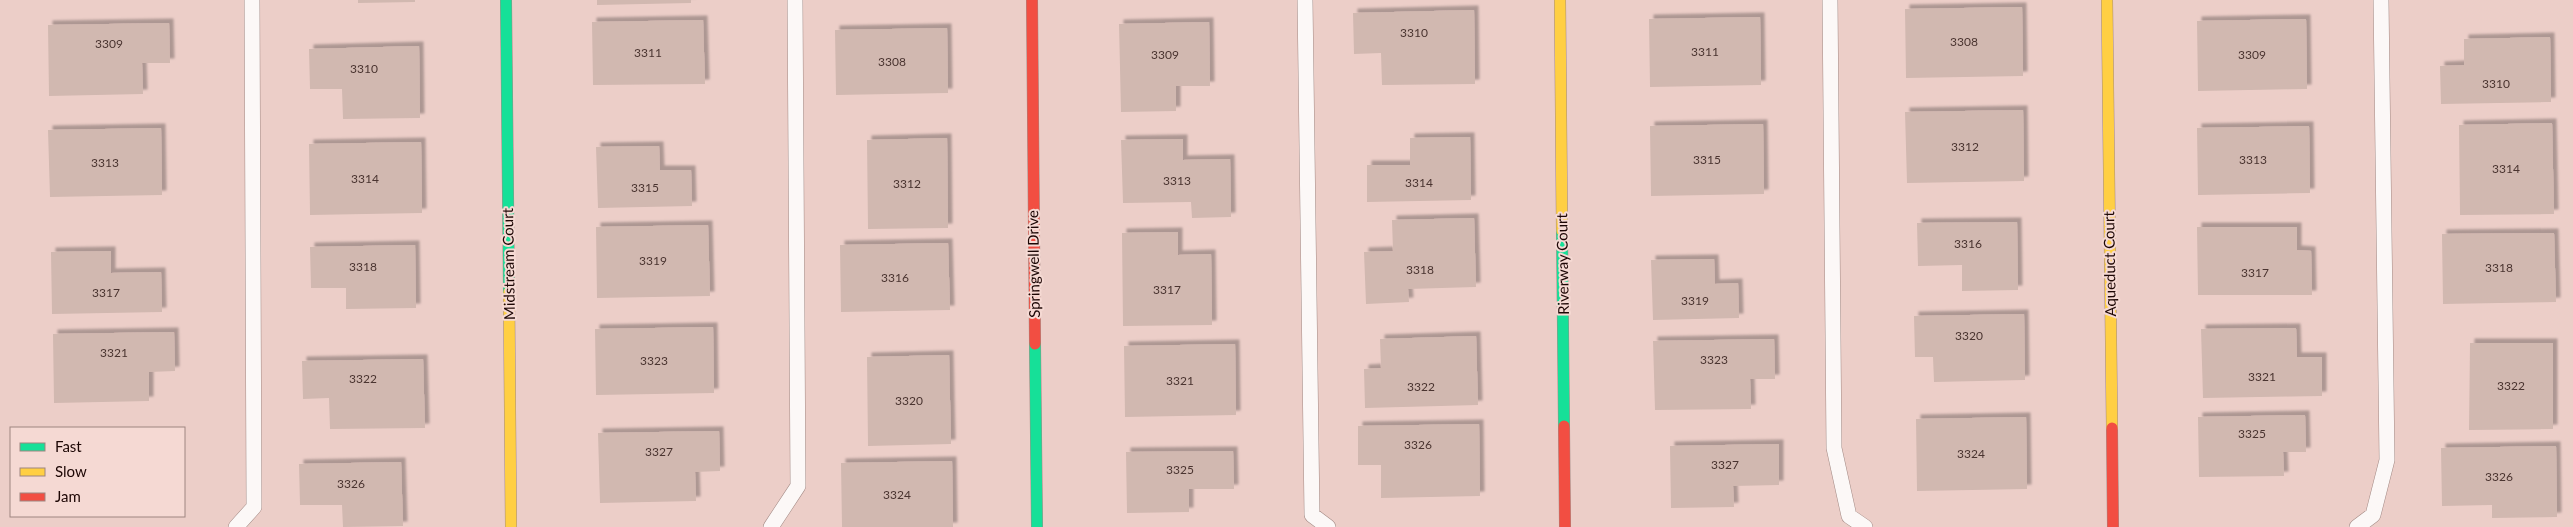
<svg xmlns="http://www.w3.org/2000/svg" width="2573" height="527" viewBox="0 0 2573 527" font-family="Lato,sans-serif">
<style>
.building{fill:#d1b8b0;filter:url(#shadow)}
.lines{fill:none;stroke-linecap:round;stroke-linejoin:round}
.lane-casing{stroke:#a28984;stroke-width:16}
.fast-casing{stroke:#a28984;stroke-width:12}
.slow-casing{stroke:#a28984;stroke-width:12}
.jam-casing{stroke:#a28984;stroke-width:12}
.lane{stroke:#fcf8f7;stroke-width:15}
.fast{stroke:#16e098;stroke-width:11}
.slow{stroke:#ffcf43;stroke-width:11}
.jam{stroke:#f24e42;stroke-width:11}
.labels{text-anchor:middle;stroke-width:4;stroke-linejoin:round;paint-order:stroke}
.number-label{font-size:12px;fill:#4a3430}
.street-label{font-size:15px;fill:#1c0604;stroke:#f5d9d3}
</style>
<defs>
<filter id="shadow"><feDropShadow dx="4.5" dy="-4.5" stdDeviation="1" flood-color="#0004"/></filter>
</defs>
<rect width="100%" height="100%" fill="#eccec8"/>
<path class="building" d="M 358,0 L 415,0 L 415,2 L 358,3 Z
M 597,0 L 691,0 L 691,3 L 597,5 Z
M 2022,7 L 2023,76 L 1906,78 L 1905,9 Z
M 1474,10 L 1475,84 L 1382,85 L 1381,53 L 1354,54 L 1353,13 Z
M 1760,17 L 1761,85 L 1650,87 L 1649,19 Z
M 2306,19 L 2307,89 L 2198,91 L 2197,21 Z
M 703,20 L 705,84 L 593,85 L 592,22 Z
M 1209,22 L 1210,86 L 1176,86 L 1176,111 L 1121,112 L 1119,24 Z
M 169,23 L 170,63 L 142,63 L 143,94 L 49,96 L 48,25 Z
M 947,28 L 948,93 L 836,95 L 835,30 Z
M 2550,37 L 2551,102 L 2441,104 L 2440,66 L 2464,65 L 2464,39 Z
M 419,46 L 420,118 L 343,119 L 342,89 L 310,89 L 309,49 Z
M 2023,110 L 2024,181 L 1907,183 L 1905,112 Z
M 2552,123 L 2554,214 L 2460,215 L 2459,125 Z
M 1763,124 L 1764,194 L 1651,196 L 1650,126 Z
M 2309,126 L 2310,193 L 2198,195 L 2197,128 Z
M 161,128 L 162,195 L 50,197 L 48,130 Z
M 1470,137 L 1471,200 L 1367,202 L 1367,165 L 1410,165 L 1410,138 Z
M 947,138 L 948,228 L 868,229 L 867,140 Z
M 1183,139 L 1183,160 L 1230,159 L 1231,217 L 1192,218 L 1191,202 L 1123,203 L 1121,140 Z
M 421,142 L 422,213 L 310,215 L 309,144 Z
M 659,146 L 660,170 L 691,170 L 692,206 L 598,208 L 596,147 Z
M 1474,218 L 1476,287 L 1408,289 L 1409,302 L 1366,304 L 1364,252 L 1393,251 L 1392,220 Z
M 2017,222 L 2018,290 L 1962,291 L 1962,265 L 1918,266 L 1917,223 Z
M 708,225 L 710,296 L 597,298 L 596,227 Z
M 2197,227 L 2297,227 L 2297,250 L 2311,251 L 2312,295 L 2198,295 Z
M 1178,232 L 1178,255 L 1211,254 L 1212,325 L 1123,326 L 1122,233 Z
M 2554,233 L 2556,302 L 2443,304 L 2442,234 Z
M 948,243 L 950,310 L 841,312 L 840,245 Z
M 415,245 L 416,308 L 346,309 L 346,288 L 311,288 L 310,247 Z
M 111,251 L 111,273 L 161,272 L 162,312 L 52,314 L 51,252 Z
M 1714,259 L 1715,284 L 1738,283 L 1739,318 L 1653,320 L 1651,260 Z
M 2024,314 L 2025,380 L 1934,382 L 1933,357 L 1915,357 L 1914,316 Z
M 713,327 L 714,393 L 596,395 L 595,329 Z
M 2296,328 L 2297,357 L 2322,357 L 2322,396 L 2203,398 L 2201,329 Z
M 174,332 L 175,371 L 149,372 L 149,401 L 54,403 L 53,334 Z
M 1476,336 L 1478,405 L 1365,408 L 1364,369 L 1381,368 L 1380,339 Z
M 1774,339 L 1775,379 L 1750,379 L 1751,409 L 1655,410 L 1653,341 Z
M 2470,343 L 2553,343 L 2553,429 L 2469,430 Z
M 1235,344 L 1236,415 L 1125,417 L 1124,346 Z
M 949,355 L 951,444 L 868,446 L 867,357 Z
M 423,359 L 425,428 L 330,429 L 329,398 L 303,399 L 302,361 Z
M 2305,415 L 2306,452 L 2283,452 L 2284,476 L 2199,477 L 2198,417 Z
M 2026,417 L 2027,489 L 1917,491 L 1916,419 Z
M 1479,424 L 1480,496 L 1381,498 L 1381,465 L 1358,465 L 1358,426 Z
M 719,431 L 720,471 L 695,472 L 696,501 L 600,503 L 598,433 Z
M 1779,444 L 1779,485 L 1733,486 L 1734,507 L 1671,508 L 1670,446 Z
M 2556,446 L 2557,517 L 2492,518 L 2492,505 L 2442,506 L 2441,448 Z
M 1233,451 L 1234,489 L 1189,489 L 1189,512 L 1127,513 L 1126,452 Z
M 952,461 L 953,527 L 842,527 L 841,463 Z
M 401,462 L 403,526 L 343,527 L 342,505 L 300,505 L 299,464 Z"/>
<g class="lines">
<g class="lane-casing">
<path id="lane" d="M 1305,0 L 1312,515 L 1328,527
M 1830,0 L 1834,448 L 1849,516 L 1865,527
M 236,527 L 254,507 L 252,0
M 771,527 L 798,486 L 795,0
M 2357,527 L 2373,515 L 2387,460 L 2381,0"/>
</g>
<g class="fast-casing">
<path id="fast" d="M 506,0 L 509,292
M 1562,231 L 1564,426
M 1035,344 L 1037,527"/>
</g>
<g class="slow-casing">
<path id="slow" d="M 1560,0 L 1562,231
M 2107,0 L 2112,428
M 509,292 L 511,527"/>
</g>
<g class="jam-casing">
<path id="jam" d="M 1032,0 L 1035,344
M 1564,426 L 1565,527
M 2112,428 L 2113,527"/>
</g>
<use href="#lane" class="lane"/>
<use href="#fast" class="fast"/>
<use href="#slow" class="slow"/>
<use href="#jam" class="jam"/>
</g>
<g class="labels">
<g class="number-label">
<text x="1414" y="37">3310</text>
<text x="1964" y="46">3308</text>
<text x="109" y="48">3309</text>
<text x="1705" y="56">3311</text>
<text x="648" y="57">3311</text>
<text x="1165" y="59">3309</text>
<text x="2252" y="59">3309</text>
<text x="892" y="66">3308</text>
<text x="364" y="73">3310</text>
<text x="2496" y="88">3310</text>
<text x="1965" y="151">3312</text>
<text x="1707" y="164">3315</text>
<text x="2253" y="164">3313</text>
<text x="105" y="167">3313</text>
<text x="2506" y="173">3314</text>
<text x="365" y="183">3314</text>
<text x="1177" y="185">3313</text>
<text x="1419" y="187">3314</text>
<text x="907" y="188">3312</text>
<text x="645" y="192">3315</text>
<text x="1968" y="248">3316</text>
<text x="653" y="265">3319</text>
<text x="363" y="271">3318</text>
<text x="2499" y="272">3318</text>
<text x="1420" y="274">3318</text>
<text x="2255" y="277">3317</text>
<text x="895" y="282">3316</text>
<text x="1167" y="294">3317</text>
<text x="106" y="297">3317</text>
<text x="1695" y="305">3319</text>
<text x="1969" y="340">3320</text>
<text x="114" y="357">3321</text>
<text x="1714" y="364">3323</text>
<text x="654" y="365">3323</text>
<text x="2262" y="381">3321</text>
<text x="363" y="383">3322</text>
<text x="1180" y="385">3321</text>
<text x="2511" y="390">3322</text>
<text x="1421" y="391">3322</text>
<text x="909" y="405">3320</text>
<text x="2252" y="438">3325</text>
<text x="1418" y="449">3326</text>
<text x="659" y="456">3327</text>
<text x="1971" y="458">3324</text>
<text x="1725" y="469">3327</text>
<text x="1180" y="474">3325</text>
<text x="2499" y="481">3326</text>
<text x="351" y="488">3326</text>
<text x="897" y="499">3324</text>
</g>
<g class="street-label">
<text transform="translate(509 264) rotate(-91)" y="5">Midstream Court</text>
<text transform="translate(1034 264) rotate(-91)" y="5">Springwell Drive</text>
<text transform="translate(1563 264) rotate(-91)" y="5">Riverway Court</text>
<text transform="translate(2110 264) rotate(-91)" y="5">Aqueduct Court</text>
</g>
</g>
<rect x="10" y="427" width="175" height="90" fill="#f5d9d3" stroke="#9e8580"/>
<rect x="20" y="443" width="25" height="8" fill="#16e098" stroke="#9e8580"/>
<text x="55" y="452" font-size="15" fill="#1c0604">Fast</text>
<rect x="20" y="468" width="25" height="8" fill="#ffcf43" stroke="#9e8580"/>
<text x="55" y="477" font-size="15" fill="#1c0604">Slow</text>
<rect x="20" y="493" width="25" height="8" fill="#f24e42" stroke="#9e8580"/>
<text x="55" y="502" font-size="15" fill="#1c0604">Jam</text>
</svg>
